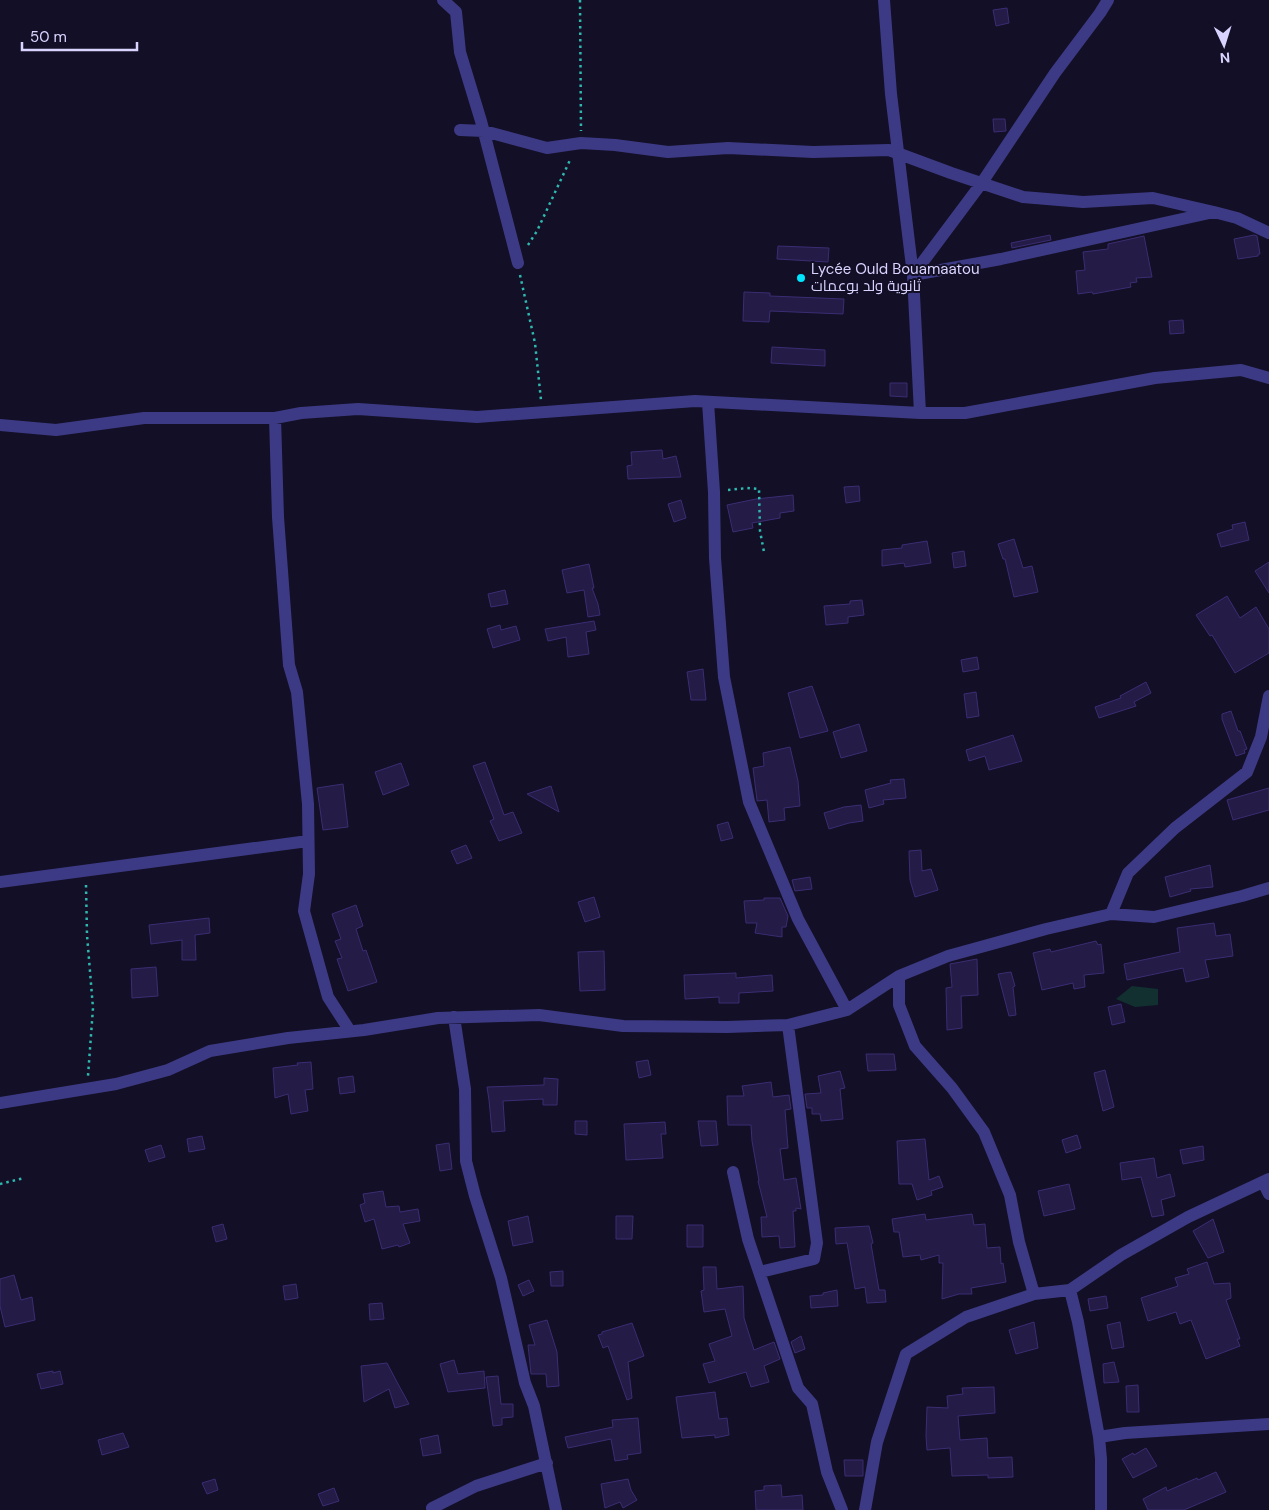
<svg xmlns="http://www.w3.org/2000/svg" width="1269" height="1510" viewBox="0 0 1269 1510" font-family="'DM Sans',Cairo,sans-serif">
<style>
.green{fill:#12302f}
.building{fill:#241b47;stroke:#3b2d73}
.lines{fill:none;stroke-linecap:round;stroke-linejoin:round}
.path{stroke:#2fb8b0;stroke-width:2.5;stroke-dasharray:2.5 4;stroke-linecap:butt}
.minor{stroke:#3d3a85;stroke-width:12}
.poi-dot{fill:#00e5ff;stroke:#130f26;stroke-width:2}
.labels{text-anchor:middle;stroke-width:4;stroke-linejoin:round;paint-order:stroke}
.poi-label{font-size:15px;fill:#d9d4ff;stroke:#130f26;text-anchor:start}
</style>
<rect width="100%" height="100%" fill="#130f26"/>
<path class="green" d="M 1132,986 L 1158,989 L 1158,1005 L 1135,1007 L 1116,999 Z"/>
<path class="building" d="M 1007,8 L 1009,23 L 996,26 L 993,10 Z
M 993,119 L 1005,119 L 1006,131 L 994,132 Z
M 1050,235 L 1051,240 L 1012,248 L 1011,243 Z
M 1254,235 L 1257,236 L 1260,254 L 1258,254 L 1258,256 L 1238,259 L 1234,239 Z
M 1144,236 L 1152,277 L 1136,278 L 1137,282 L 1130,283 L 1131,287 L 1093,294 L 1092,292 L 1078,294 L 1076,271 L 1085,270 L 1083,252 L 1108,249 L 1108,244 Z
M 778,246 L 829,248 L 828,262 L 777,259 Z
M 744,292 L 770,293 L 770,296 L 844,299 L 843,314 L 770,311 L 769,322 L 743,321 Z
M 1183,320 L 1184,333 L 1170,334 L 1169,321 Z
M 772,347 L 825,350 L 825,366 L 771,363 Z
M 890,383 L 907,383 L 907,397 L 890,396 Z
M 662,450 L 663,459 L 676,456 L 681,477 L 628,479 L 627,466 L 632,465 L 631,452 Z
M 859,486 L 860,501 L 846,503 L 844,487 Z
M 793,495 L 794,511 L 780,513 L 780,518 L 752,523 L 753,528 L 733,532 L 727,505 L 756,499 Z
M 681,500 L 686,518 L 674,522 L 668,504 Z
M 1245,522 L 1249,540 L 1221,547 L 1217,534 L 1233,529 L 1232,525 Z
M 1014,539 L 1023,568 L 1032,566 L 1038,592 L 1014,597 L 1005,559 L 1003,559 L 998,544 Z
M 927,541 L 931,563 L 905,567 L 904,563 L 882,566 L 882,550 L 902,548 L 902,545 Z
M 964,551 L 966,566 L 954,568 L 952,553 Z
M 1269,562 L 1269,593 L 1255,571 Z
M 589,564 L 594,588 L 592,588 L 598,604 L 600,615 L 588,617 L 584,590 L 567,593 L 562,570 Z
M 505,590 L 508,604 L 491,607 L 488,594 Z
M 1227,596 L 1240,618 L 1256,607 L 1269,629 L 1269,653 L 1235,673 L 1212,635 L 1210,636 L 1196,615 Z
M 862,600 L 864,615 L 848,617 L 848,623 L 826,625 L 824,606 L 850,604 L 850,601 Z
M 594,621 L 596,630 L 586,632 L 589,654 L 568,657 L 566,637 L 548,641 L 545,629 Z
M 500,625 L 501,630 L 516,626 L 520,640 L 493,648 L 487,629 Z
M 977,657 L 979,669 L 963,672 L 961,660 Z
M 703,669 L 706,700 L 691,700 L 687,672 Z
M 1146,682 L 1151,693 L 1134,702 L 1136,706 L 1099,718 L 1095,707 L 1121,698 L 1120,696 Z
M 812,686 L 828,731 L 800,738 L 788,693 Z
M 976,692 L 979,716 L 967,718 L 964,694 Z
M 1231,711 L 1238,731 L 1240,731 L 1247,749 L 1244,750 L 1245,753 L 1236,756 L 1222,719 L 1222,714 Z
M 859,724 L 867,751 L 841,758 L 833,732 Z
M 1013,735 L 1022,761 L 989,770 L 985,756 L 969,761 L 966,750 Z
M 790,747 L 798,781 L 800,806 L 784,808 L 785,820 L 769,822 L 767,800 L 757,801 L 757,800 L 753,768 L 764,766 L 763,753 Z
M 485,762 L 504,815 L 513,812 L 522,833 L 499,841 L 490,821 L 494,819 L 473,766 Z
M 401,763 L 409,785 L 383,795 L 375,772 Z
M 904,779 L 906,798 L 883,800 L 884,804 L 869,808 L 865,790 L 891,783 L 890,780 Z
M 343,784 L 348,827 L 323,830 L 317,788 Z
M 551,786 L 559,812 L 527,794 Z
M 1269,788 L 1269,810 L 1233,820 L 1227,800 Z
M 861,805 L 863,821 L 849,823 L 829,829 L 824,813 L 844,807 Z
M 728,822 L 733,838 L 721,841 L 717,825 Z
M 466,845 L 472,858 L 457,864 L 451,851 Z
M 921,850 L 922,871 L 931,869 L 938,890 L 915,897 L 910,880 L 909,851 Z
M 1210,865 L 1213,887 L 1190,889 L 1191,891 L 1170,897 L 1165,877 Z
M 810,877 L 812,889 L 795,891 L 792,880 Z
M 594,897 L 600,917 L 585,922 L 578,902 Z
M 764,898 L 780,898 L 788,916 L 786,927 L 782,927 L 782,937 L 755,933 L 757,923 L 746,923 L 744,901 L 764,900 Z
M 356,905 L 363,926 L 356,929 L 363,951 L 366,950 L 377,982 L 348,991 L 337,959 L 342,958 L 335,941 L 341,939 L 332,914 Z
M 209,918 L 210,933 L 195,935 L 196,960 L 182,960 L 182,940 L 151,944 L 149,925 Z
M 1214,923 L 1216,936 L 1230,934 L 1233,956 L 1205,960 L 1209,977 L 1186,982 L 1183,968 L 1127,980 L 1124,964 L 1180,952 L 1177,928 Z
M 1096,941 L 1098,945 L 1101,944 L 1104,973 L 1084,975 L 1085,987 L 1074,989 L 1073,983 L 1042,990 L 1033,953 L 1050,949 L 1051,952 Z
M 604,951 L 605,990 L 580,991 L 578,952 Z
M 977,959 L 978,995 L 961,996 L 962,1028 L 947,1030 L 946,988 L 952,987 L 950,964 Z
M 156,967 L 158,996 L 132,998 L 131,969 Z
M 1011,972 L 1015,986 L 1013,987 L 1016,1015 L 1009,1016 L 998,974 Z
M 736,973 L 736,978 L 772,975 L 773,991 L 739,993 L 739,1003 L 719,1003 L 719,997 L 685,999 L 684,975 Z
M 1121,1004 L 1125,1022 L 1112,1025 L 1108,1007 Z
M 866,1054 L 894,1054 L 896,1070 L 868,1071 Z
M 648,1060 L 651,1075 L 639,1078 L 636,1062 Z
M 311,1062 L 313,1089 L 305,1090 L 308,1111 L 291,1114 L 288,1094 L 275,1098 L 273,1068 L 298,1065 L 297,1063 Z
M 1105,1070 L 1114,1107 L 1103,1111 L 1094,1073 Z
M 840,1071 L 845,1088 L 840,1089 L 843,1119 L 821,1121 L 820,1114 L 812,1114 L 812,1108 L 807,1108 L 805,1094 L 821,1093 L 818,1076 Z
M 353,1076 L 355,1092 L 340,1094 L 338,1078 Z
M 544,1078 L 558,1079 L 557,1105 L 543,1105 L 543,1099 L 503,1101 L 505,1131 L 492,1132 L 489,1100 L 487,1087 L 544,1085 Z
M 771,1082 L 773,1097 L 789,1095 L 791,1109 L 785,1110 L 788,1148 L 780,1149 L 784,1180 L 796,1178 L 801,1209 L 796,1208 L 796,1211 L 793,1211 L 795,1247 L 780,1248 L 779,1236 L 762,1237 L 761,1217 L 767,1217 L 758,1181 L 759,1181 L 752,1141 L 751,1125 L 728,1125 L 727,1096 L 744,1096 L 742,1086 Z
M 575,1121 L 587,1121 L 587,1135 L 575,1134 Z
M 698,1121 L 716,1121 L 718,1145 L 701,1146 Z
M 665,1122 L 666,1134 L 661,1134 L 663,1158 L 626,1160 L 624,1124 Z
M 1077,1135 L 1081,1148 L 1066,1153 L 1062,1140 Z
M 202,1136 L 205,1149 L 189,1152 L 187,1139 Z
M 925,1139 L 929,1180 L 939,1176 L 943,1187 L 931,1191 L 932,1195 L 917,1200 L 912,1184 L 899,1184 L 897,1141 Z
M 449,1143 L 452,1169 L 440,1171 L 436,1145 Z
M 161,1145 L 165,1157 L 149,1162 L 145,1150 Z
M 1203,1146 L 1204,1160 L 1183,1164 L 1180,1150 Z
M 1154,1158 L 1157,1178 L 1170,1174 L 1175,1196 L 1161,1200 L 1164,1215 L 1152,1217 L 1141,1177 L 1122,1180 L 1120,1163 Z
M 1069,1184 L 1075,1209 L 1044,1216 L 1038,1191 Z
M 383,1191 L 386,1207 L 399,1206 L 400,1212 L 418,1209 L 420,1221 L 403,1224 L 410,1243 L 399,1247 L 398,1245 L 382,1249 L 374,1219 L 365,1222 L 360,1205 L 365,1203 L 363,1194 Z
M 925,1214 L 926,1220 L 972,1214 L 974,1225 L 985,1224 L 987,1248 L 1000,1247 L 1001,1264 L 1003,1263 L 1006,1282 L 971,1288 L 972,1294 L 959,1294 L 942,1299 L 943,1263 L 939,1263 L 939,1255 L 921,1260 L 920,1255 L 903,1257 L 899,1232 L 894,1232 L 892,1219 Z
M 528,1216 L 533,1242 L 513,1246 L 508,1221 Z
M 616,1216 L 633,1216 L 632,1239 L 616,1239 Z
M 1213,1219 L 1224,1252 L 1208,1258 L 1193,1231 Z
M 223,1224 L 227,1239 L 216,1242 L 212,1227 Z
M 687,1225 L 703,1225 L 703,1247 L 687,1247 Z
M 869,1226 L 873,1243 L 871,1244 L 879,1290 L 885,1290 L 886,1302 L 867,1303 L 865,1287 L 855,1289 L 847,1243 L 836,1244 L 835,1228 Z
M 1207,1262 L 1214,1284 L 1230,1283 L 1231,1298 L 1226,1300 L 1240,1339 L 1237,1339 L 1240,1346 L 1206,1359 L 1191,1320 L 1180,1324 L 1176,1312 L 1148,1321 L 1141,1298 L 1178,1286 L 1175,1278 L 1189,1274 L 1187,1269 Z
M 703,1267 L 716,1267 L 717,1289 L 743,1286 L 744,1318 L 754,1350 L 774,1342 L 780,1359 L 764,1366 L 769,1382 L 751,1387 L 746,1372 L 709,1383 L 703,1364 L 715,1361 L 709,1344 L 732,1336 L 725,1309 L 704,1312 L 701,1291 L 704,1290 Z
M 563,1271 L 563,1286 L 551,1286 L 550,1272 Z
M 14,1275 L 21,1300 L 32,1297 L 35,1320 L 5,1327 L 0,1306 L 0,1279 Z
M 529,1280 L 534,1291 L 523,1296 L 518,1285 Z
M 296,1284 L 298,1298 L 285,1300 L 283,1286 Z
M 837,1290 L 838,1306 L 811,1308 L 810,1296 L 823,1295 L 823,1293 Z
M 1106,1296 L 1108,1308 L 1090,1311 L 1088,1299 Z
M 382,1303 L 384,1319 L 370,1320 L 369,1304 Z
M 547,1320 L 557,1352 L 559,1386 L 547,1387 L 546,1374 L 531,1374 L 528,1345 L 535,1345 L 529,1325 Z
M 1034,1322 L 1038,1348 L 1016,1354 L 1009,1330 Z
M 1120,1322 L 1124,1347 L 1112,1349 L 1107,1325 Z
M 632,1323 L 644,1356 L 628,1362 L 632,1398 L 627,1400 L 608,1346 L 603,1348 L 598,1335 L 602,1334 L 602,1332 Z
M 801,1336 L 805,1349 L 795,1353 L 791,1342 Z
M 454,1360 L 458,1374 L 484,1371 L 485,1388 L 448,1392 L 440,1364 Z
M 1114,1362 L 1119,1382 L 1104,1383 L 1103,1364 Z
M 387,1363 L 398,1384 L 409,1404 L 395,1408 L 389,1389 L 364,1402 L 361,1366 Z
M 53,1371 L 53,1373 L 60,1371 L 63,1384 L 41,1389 L 37,1374 Z
M 498,1376 L 501,1404 L 513,1404 L 513,1417 L 502,1418 L 502,1425 L 493,1426 L 486,1377 Z
M 1138,1385 L 1139,1412 L 1127,1412 L 1126,1386 Z
M 994,1387 L 995,1413 L 958,1416 L 960,1440 L 987,1438 L 988,1458 L 1012,1457 L 1013,1477 L 988,1478 L 988,1475 L 952,1476 L 950,1448 L 927,1450 L 926,1436 L 927,1407 L 948,1408 L 947,1396 L 963,1394 L 962,1388 Z
M 715,1392 L 719,1419 L 727,1418 L 729,1435 L 715,1438 L 715,1435 L 682,1438 L 676,1397 Z
M 638,1418 L 641,1453 L 627,1455 L 628,1459 L 615,1461 L 611,1439 L 568,1448 L 565,1437 L 613,1427 L 612,1420 Z
M 123,1433 L 129,1447 L 102,1455 L 98,1440 Z
M 438,1435 L 441,1453 L 423,1456 L 420,1439 Z
M 1146,1448 L 1157,1466 L 1133,1478 L 1122,1459 L 1133,1453 L 1134,1455 Z
M 844,1460 L 863,1460 L 863,1476 L 845,1476 Z
M 1216,1472 L 1226,1492 L 1184,1510 L 1148,1510 L 1143,1499 L 1166,1487 L 1167,1491 L 1197,1478 L 1198,1480 Z
M 215,1479 L 218,1490 L 207,1494 L 202,1483 Z
M 628,1479 L 631,1490 L 637,1500 L 623,1508 L 620,1502 L 605,1508 L 601,1484 Z
M 781,1485 L 782,1497 L 802,1495 L 803,1510 L 756,1510 L 755,1491 L 764,1490 L 764,1486 Z
M 334,1488 L 339,1501 L 323,1506 L 318,1494 Z"/>
<g class="lines">
<path class="path" d="M 580,0 L 581,131
M 528,245 L 537,231 L 571,158
M 520,275 L 535,343 L 541,400
M 728,490 L 747,488 L 759,489 L 760,531 L 764,552
M 86,885 L 87,935 L 93,1008 L 88,1076
M 0,1184 L 24,1178"/>
<path class="minor" d="M 443,0 L 456,12 L 460,52 L 481,121 L 518,263
M 884,0 L 891,94 L 913,275 L 920,413
M 460,130 L 484,131 L 547,148 L 581,143 L 615,145 L 668,152 L 728,148 L 813,152 L 889,150 L 951,173 L 1023,197 L 1083,202 L 1153,198 L 1214,212
M 913,275 L 1001,259 L 1214,212 L 1237,218 L 1269,233
M 913,275 L 981,184 L 1055,73 L 1100,13 L 1108,0
M 708,402 L 714,492 L 715,558 L 724,677 L 749,802 L 798,919 L 847,1010
M 275,418 L 278,517 L 289,665 L 297,692 L 308,804 L 309,874 L 304,911 L 328,997 L 350,1031
M 0,425 L 56,430 L 144,418 L 275,418 L 301,413 L 358,409 L 477,417 L 695,401 L 920,413 L 965,413 L 1155,378 L 1241,370 L 1269,378
M 0,882 L 308,841
M 1111,914 L 1128,873 L 1175,828 L 1247,772 L 1261,737 L 1269,696
M 899,976 L 899,1005 L 915,1046 L 952,1088 L 984,1132 L 1010,1195 L 1019,1242 L 1034,1294
M 454,1017 L 465,1089 L 466,1161 L 475,1196 L 501,1278 L 525,1383 L 534,1406 L 556,1510
M 0,1103 L 116,1084 L 168,1070 L 210,1051 L 288,1038 L 364,1030 L 438,1018 L 539,1015 L 623,1026 L 727,1027 L 788,1025 L 847,1010 L 899,976 L 948,956 L 1046,929 L 1111,914 L 1154,917 L 1242,896 L 1269,888
M 733,1172 L 748,1239 L 798,1388 L 812,1404 L 827,1472 L 842,1510
M 1263,1182 L 1269,1194
M 760,1272 L 814,1259 L 817,1243 L 788,1025
M 1070,1290 L 1078,1322 L 1099,1437 L 1101,1459 L 1101,1510
M 1099,1437 L 1125,1433 L 1269,1424
M 432,1508 L 476,1486 L 547,1463
M 865,1510 L 877,1442 L 906,1354 L 966,1317 L 1034,1294 L 1070,1290 L 1121,1255 L 1188,1217 L 1269,1179"/>
</g>
<circle class="poi-dot" cx="801" cy="278" r="5"/>
<g class="labels">
<g class="poi-label">
<text x="811" y="274">Lycée Ould Bouamaatou<tspan x="811" dy="17">ثانوية ولد بوعمات</tspan></text>
</g>
</g>
<g transform="translate(1224 45) rotate(176)" stroke="#130f26" stroke-width="4" paint-order="stroke">
<path d="M0-4L9 19L0 12L-9 19Z" fill="#d9d4ff"/>
<text y="-8" font-size="14" font-weight="bold" text-anchor="middle" fill="#d9d4ff">N</text>
</g>
<path d="M22 42v8h115v-8" fill="none" stroke="#d9d4ff" stroke-width="2.5"/>
<text x="30" y="42" font-size="15" fill="#d9d4ff" stroke="#130f26" stroke-width="4" paint-order="stroke">50 m</text>
</svg>
